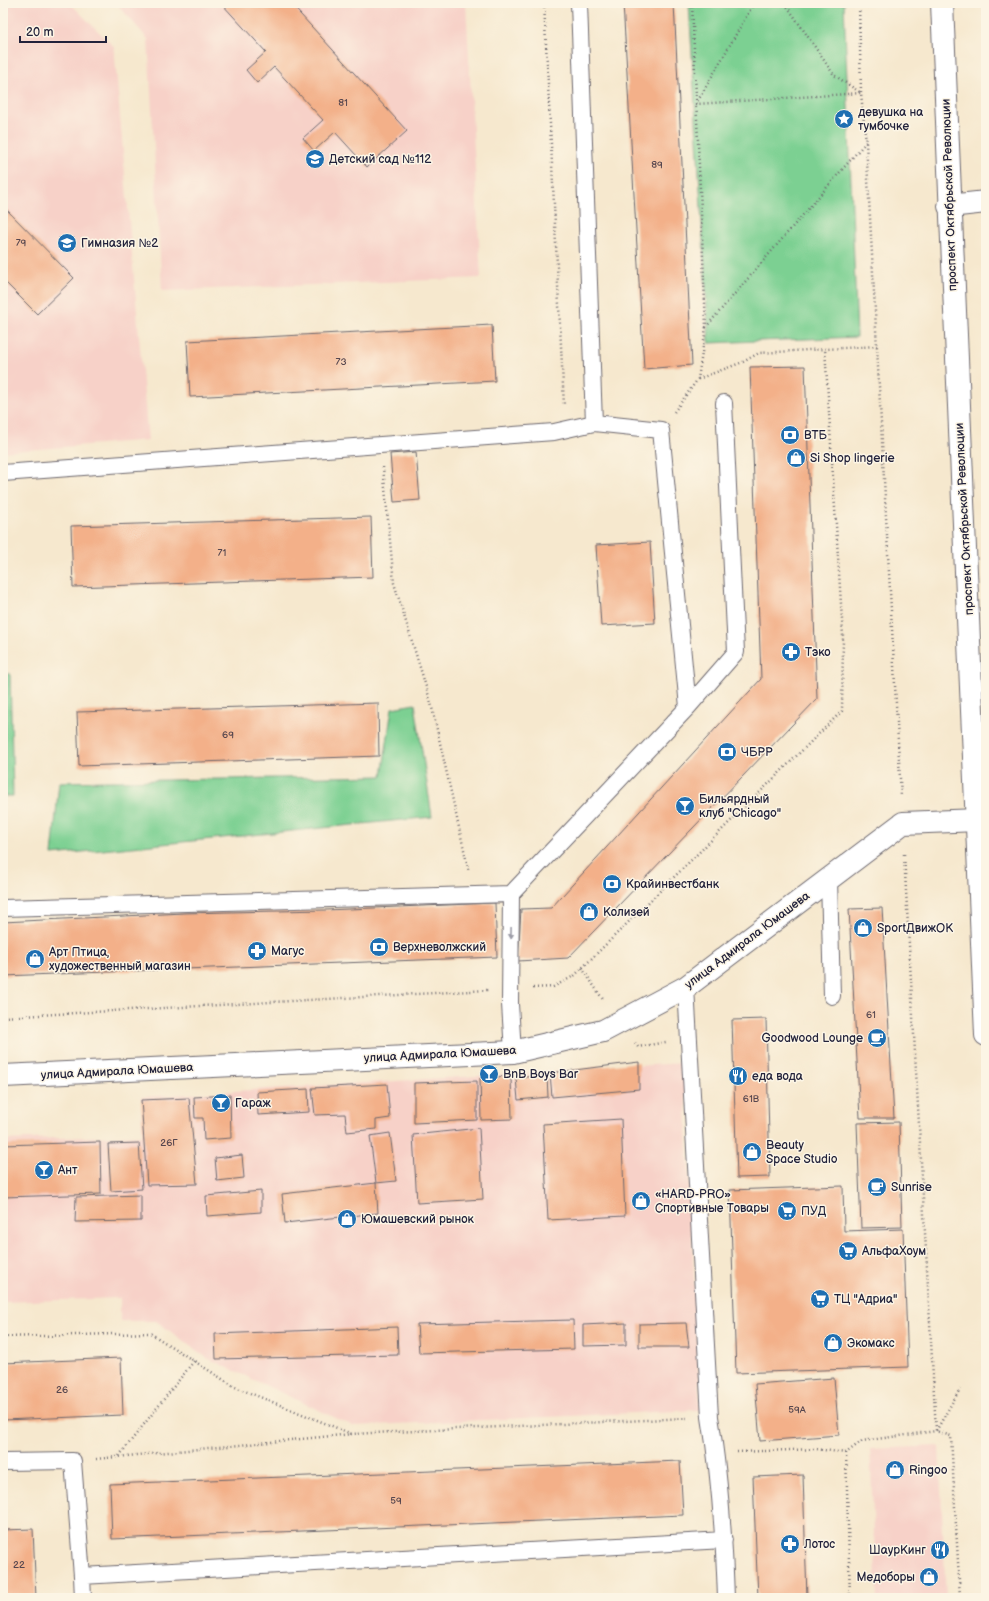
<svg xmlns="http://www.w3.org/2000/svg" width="989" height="1601" viewBox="0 0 989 1601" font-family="'Balsamiq Sans',sans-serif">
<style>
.built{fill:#f7d1c8}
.green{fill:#7cd092;stroke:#4f7966}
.building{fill:#f3b089}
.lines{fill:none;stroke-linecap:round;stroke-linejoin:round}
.lane-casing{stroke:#6c676e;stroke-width:18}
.street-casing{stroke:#6c676e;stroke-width:24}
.primary-casing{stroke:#6c676e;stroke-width:24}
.path{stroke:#6c676e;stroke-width:2.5;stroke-dasharray:1 3;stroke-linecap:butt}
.lane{stroke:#fff;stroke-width:16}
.street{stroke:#fff;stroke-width:22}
.primary{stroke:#fff;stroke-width:22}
.oneway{fill:#9c9ca7}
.labels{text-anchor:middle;stroke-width:3;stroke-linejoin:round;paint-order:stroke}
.number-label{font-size:10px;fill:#56464e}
.poi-label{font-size:12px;fill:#22223b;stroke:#fcf5e5;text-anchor:start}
.street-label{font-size:12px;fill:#22223b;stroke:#fcf5e5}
</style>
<rect width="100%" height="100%" fill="#fcf5e5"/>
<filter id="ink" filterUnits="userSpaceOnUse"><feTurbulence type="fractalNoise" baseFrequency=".025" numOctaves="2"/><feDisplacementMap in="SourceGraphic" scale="8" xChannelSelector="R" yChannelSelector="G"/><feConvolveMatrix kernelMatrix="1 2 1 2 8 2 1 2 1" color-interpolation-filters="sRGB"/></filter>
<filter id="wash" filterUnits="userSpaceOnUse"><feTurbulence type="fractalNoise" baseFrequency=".012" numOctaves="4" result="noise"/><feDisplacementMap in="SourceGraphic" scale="16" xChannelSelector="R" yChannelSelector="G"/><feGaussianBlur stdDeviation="0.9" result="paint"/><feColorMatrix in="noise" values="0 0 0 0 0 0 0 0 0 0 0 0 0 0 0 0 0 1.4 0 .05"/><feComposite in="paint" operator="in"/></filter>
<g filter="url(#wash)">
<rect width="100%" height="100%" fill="#f6e8ce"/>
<path class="built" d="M 3,3 L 70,3 L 114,47 L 148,440 L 3,452 Z
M 116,3 L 466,3 L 481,278 L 162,291 L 148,39 Z
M 684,1063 L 700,1410 L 353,1426 L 207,1358 L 156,1321 L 120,1321 L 120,1298 L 3,1302 L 3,1140 L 142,1135 L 141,1097 Z
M 939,1446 L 946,1598 L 877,1598 L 870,1449 Z"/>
<path class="green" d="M 689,3 L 844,3 L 857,337 L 709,343 Z
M 3,674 L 10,674 L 13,796 L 3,796 Z
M 415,704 L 432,817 L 52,855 L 59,782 L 382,776 L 392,708 Z"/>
<g id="blocks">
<path class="building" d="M 221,3 L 290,3 L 407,131 L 367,167 L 335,132 L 314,151 L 303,138 L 323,120 L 274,67 L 257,83 L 246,70 L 266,52 Z
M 623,3 L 674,3 L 692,365 L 644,369 Z
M 3,206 L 74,278 L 37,314 L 3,280 Z
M 492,325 L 495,381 L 190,397 L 187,341 Z
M 805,366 L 817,699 L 568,958 L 518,961 L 521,909 L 551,908 L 761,679 L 750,367 Z
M 416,452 L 420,500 L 394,502 L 390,454 Z
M 371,517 L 373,577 L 73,587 L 71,526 Z
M 650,542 L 655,623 L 601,626 L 596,545 Z
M 378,703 L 379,756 L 79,766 L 77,712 Z
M 495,903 L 497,957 L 3,976 L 3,922 L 184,913 L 325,910 Z
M 882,908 L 894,1118 L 860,1118 L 849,909 Z
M 766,1019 L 770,1177 L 737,1178 L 732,1020 Z
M 639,1062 L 639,1089 L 552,1097 L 550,1073 Z
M 547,1075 L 548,1097 L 518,1100 L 516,1078 Z
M 511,1076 L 512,1119 L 481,1120 L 480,1078 Z
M 477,1081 L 477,1120 L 414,1123 L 414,1083 Z
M 387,1084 L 390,1118 L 376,1120 L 376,1129 L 347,1132 L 345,1114 L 315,1115 L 312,1088 Z
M 308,1089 L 309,1112 L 258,1115 L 257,1092 Z
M 230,1095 L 231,1138 L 204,1140 L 203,1118 L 195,1118 L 194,1097 Z
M 189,1098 L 197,1184 L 147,1185 L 141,1100 Z
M 621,1119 L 625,1216 L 548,1220 L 543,1124 Z
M 899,1122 L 902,1227 L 861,1228 L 857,1123 Z
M 479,1128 L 483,1199 L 417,1203 L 413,1135 Z
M 390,1133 L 396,1181 L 376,1183 L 370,1136 Z
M 100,1142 L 101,1194 L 3,1197 L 3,1145 Z
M 139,1143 L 142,1189 L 111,1191 L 108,1144 Z
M 242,1155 L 244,1178 L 217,1181 L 215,1158 Z
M 376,1183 L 378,1213 L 285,1223 L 282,1194 Z
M 843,1186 L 844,1231 L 903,1229 L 908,1367 L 736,1373 L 730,1190 Z
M 261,1191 L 261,1212 L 207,1216 L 206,1196 Z
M 141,1195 L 141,1221 L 75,1222 L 76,1197 Z
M 573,1320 L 574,1349 L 419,1353 L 417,1324 Z
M 626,1323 L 626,1345 L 583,1346 L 583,1325 Z
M 686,1323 L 689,1347 L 639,1347 L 639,1324 Z
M 397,1327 L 398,1355 L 216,1359 L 215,1334 Z
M 121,1358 L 123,1415 L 3,1420 L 3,1363 Z
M 834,1378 L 839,1435 L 760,1441 L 755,1384 Z
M 680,1461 L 683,1515 L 112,1539 L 110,1484 Z
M 803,1475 L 807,1598 L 758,1598 L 753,1477 Z
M 33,1529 L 36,1598 L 3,1598 L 3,1530 Z"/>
</g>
</g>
<g filter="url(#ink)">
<use href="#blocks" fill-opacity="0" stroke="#6c676e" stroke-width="1"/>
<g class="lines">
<g class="lane-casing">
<path id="lane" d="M 579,3 L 594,423
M 3,473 L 554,432 L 594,423 L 661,430 L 688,707 L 511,894 L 510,1004 L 513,1052
M 688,707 L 736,652 L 724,403
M 829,879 L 832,996
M 3,908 L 511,894
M 686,987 L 710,1417 C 720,1477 724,1537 726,1598
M 3,1462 L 73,1461 L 82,1576 L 724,1540
M 82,1576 L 83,1598"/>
</g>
<g class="street-casing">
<path id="street" d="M 949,206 L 986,202
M 3,1076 L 513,1052 L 603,1031 L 686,987 L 903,823 L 978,820"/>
</g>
<g class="primary-casing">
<path id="primary" d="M 942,3 C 954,347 973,691 986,1035"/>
</g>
<path class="path" d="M 544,3 L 564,406
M 692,3 L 706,327 L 866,142
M 754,3 L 696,104 L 861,93 L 834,75 L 785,3
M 859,3 L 861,93 L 866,142 L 901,797
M 698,379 L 743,362 L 759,353 L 877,346
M 674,412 L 698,379 L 706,327
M 383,467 L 394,583 L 431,703 L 469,872
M 904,854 L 936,1431 L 951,1436 L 960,1598
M 582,968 L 604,1001
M 533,988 L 553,987 L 574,976 L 842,711 L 843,636 L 825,349
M 3,1017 L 488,990
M 635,1043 L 638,1047 L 666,1042
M 3,1337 L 150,1333 L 235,1387 L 352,1434
M 737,1452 L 816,1449 L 846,1453
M 119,1456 L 194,1361
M 96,1459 L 352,1434 L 687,1418
M 850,1598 L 846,1453 L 862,1441 L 936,1431 L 960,1389"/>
<use href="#lane" class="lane"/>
<use href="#street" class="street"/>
<use href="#primary" class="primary"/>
</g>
<defs><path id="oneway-solid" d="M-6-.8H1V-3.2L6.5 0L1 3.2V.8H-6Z"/></defs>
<use class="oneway" href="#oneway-solid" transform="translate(511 933) rotate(91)"/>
</g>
<defs>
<g id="sight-disc" transform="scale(1)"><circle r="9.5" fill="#1f6fb2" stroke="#fcf5e5"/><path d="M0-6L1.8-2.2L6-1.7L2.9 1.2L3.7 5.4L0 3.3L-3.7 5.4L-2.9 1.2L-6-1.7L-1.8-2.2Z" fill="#fff"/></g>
<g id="school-disc" transform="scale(1)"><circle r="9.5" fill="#1f6fb2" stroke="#fcf5e5"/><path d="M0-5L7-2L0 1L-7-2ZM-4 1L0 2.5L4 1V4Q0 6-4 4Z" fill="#fff"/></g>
<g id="bank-disc" transform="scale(1)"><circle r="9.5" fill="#1f6fb2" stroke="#fcf5e5"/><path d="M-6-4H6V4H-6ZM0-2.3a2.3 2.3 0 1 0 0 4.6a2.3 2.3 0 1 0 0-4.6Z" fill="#fff"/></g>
<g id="shop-disc" transform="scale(1)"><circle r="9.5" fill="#1f6fb2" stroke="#fcf5e5"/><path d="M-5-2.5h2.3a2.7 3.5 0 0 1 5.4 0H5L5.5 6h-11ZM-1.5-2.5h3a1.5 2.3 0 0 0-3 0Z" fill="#fff"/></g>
<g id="pharmacy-disc" transform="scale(1)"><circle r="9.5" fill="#1f6fb2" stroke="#fcf5e5"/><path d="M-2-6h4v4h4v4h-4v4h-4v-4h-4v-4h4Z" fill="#fff"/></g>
<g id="bar-disc" transform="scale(1)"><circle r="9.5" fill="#1f6fb2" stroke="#fcf5e5"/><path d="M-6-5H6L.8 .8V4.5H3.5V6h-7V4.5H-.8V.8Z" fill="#fff"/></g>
<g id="cafe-disc" transform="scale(1)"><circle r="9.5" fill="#1f6fb2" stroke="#fcf5e5"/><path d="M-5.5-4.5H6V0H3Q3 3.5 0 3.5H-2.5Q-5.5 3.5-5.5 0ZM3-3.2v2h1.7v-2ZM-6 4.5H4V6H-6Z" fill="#fff"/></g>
<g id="restaurant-disc" transform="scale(1)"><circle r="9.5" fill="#1f6fb2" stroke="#fcf5e5"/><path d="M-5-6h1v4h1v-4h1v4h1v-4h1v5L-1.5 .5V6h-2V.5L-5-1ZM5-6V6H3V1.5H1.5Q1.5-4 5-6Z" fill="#fff"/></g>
<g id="supermarket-disc" transform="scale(1)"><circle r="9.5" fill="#1f6fb2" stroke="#fcf5e5"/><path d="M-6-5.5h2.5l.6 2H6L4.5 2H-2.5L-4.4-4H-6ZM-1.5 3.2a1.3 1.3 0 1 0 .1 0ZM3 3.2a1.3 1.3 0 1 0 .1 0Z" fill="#fff"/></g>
</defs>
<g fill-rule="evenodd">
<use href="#sight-disc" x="844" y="119"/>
<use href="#school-disc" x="315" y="159"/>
<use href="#school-disc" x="67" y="243"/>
<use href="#bank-disc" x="790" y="435"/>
<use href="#shop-disc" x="796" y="458"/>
<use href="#pharmacy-disc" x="791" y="652"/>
<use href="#bank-disc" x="727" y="752"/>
<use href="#bar-disc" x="685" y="806"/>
<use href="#bank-disc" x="612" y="884"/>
<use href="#shop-disc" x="589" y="912"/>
<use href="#shop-disc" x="863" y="928"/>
<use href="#bank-disc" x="379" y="947"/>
<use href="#pharmacy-disc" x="257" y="951"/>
<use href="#shop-disc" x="35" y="959"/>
<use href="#cafe-disc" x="877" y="1038"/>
<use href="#bar-disc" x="489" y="1074"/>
<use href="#restaurant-disc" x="738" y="1076"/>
<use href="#bar-disc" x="221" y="1103"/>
<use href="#shop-disc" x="752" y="1152"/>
<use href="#bar-disc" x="44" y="1170"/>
<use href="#cafe-disc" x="877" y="1187"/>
<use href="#shop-disc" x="641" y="1201"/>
<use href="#supermarket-disc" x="787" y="1211"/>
<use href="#shop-disc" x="347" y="1219"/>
<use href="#supermarket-disc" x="848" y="1251"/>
<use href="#supermarket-disc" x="820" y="1299"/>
<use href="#shop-disc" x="833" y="1343"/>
<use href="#shop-disc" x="895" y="1470"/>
<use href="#pharmacy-disc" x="790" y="1544"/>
<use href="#restaurant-disc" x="940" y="1550"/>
<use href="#shop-disc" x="929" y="1577"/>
</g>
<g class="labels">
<g class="number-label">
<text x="343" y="106">81</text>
<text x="657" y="168">89</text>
<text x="21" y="246">79</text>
<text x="341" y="365">73</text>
<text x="222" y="556">71</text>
<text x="228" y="738">69</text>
<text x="871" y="1018">61</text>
<text x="751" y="1102">61В</text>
<text x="169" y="1146">26Г</text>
<text x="62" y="1393">26</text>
<text x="797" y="1413">59А</text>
<text x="396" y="1504">59</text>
<text x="19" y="1568">22</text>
</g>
<g class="poi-label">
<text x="858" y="116">девушка на<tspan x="858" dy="14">тумбочке</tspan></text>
<text x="329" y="163">Детский сад №112</text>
<text x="81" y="247">Гимназия №2</text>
<text x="804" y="439">ВТБ</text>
<text x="810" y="462">Si Shop lingerie</text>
<text x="805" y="656">Тэко</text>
<text x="741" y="756">ЧБРР</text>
<text x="699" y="803">Бильярдный<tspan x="699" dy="14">клуб "Chicago"</tspan></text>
<text x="626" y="888">Крайинвестбанк</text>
<text x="603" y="916">Колизей</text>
<text x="877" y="932">SportДвижOK</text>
<text x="393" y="951">Верхневолжский</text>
<text x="271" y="955">Магус</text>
<text x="49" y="956">Арт Птица,<tspan x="49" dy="14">художественный магазин</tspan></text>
<text x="863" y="1042" text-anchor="end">Goodwood Lounge</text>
<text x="503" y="1078">BnB Boys Bar</text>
<text x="752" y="1080">еда вода</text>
<text x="235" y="1107">Гараж</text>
<text x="766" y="1149">Beauty<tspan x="766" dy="14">Space Studio</tspan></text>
<text x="58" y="1174">Ант</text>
<text x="891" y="1191">Sunrise</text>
<text x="655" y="1198">«HARD-PRO»<tspan x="655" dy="14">Спортивные Товары</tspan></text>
<text x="801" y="1215">ПУД</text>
<text x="361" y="1223">Юмашевский рынок</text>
<text x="862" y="1255">АльфаХоум</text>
<text x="834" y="1303">ТЦ "Адриа"</text>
<text x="847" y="1347">Экомакс</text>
<text x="909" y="1474">Ringoo</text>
<text x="804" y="1548">Лотос</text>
<text x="926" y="1554" text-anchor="end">ШаурКинг</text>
<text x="915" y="1581" text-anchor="end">Медоборы</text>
</g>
<g class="street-label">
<text transform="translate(949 195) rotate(-92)" y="4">проспект Октябрьской Революции</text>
<text transform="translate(964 519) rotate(-93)" y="4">проспект Октябрьской Революции</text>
<text transform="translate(747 940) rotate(-37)" y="4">улица Адмирала Юмашева</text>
<text transform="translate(440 1054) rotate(-3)" y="4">улица Адмирала Юмашева</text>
<text transform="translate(117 1071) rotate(-3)" y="4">улица Адмирала Юмашева</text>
</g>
</g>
<rect width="989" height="1601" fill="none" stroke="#fcf5e5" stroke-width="16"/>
<path d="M20 36v6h86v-6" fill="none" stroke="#22223b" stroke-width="2"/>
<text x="26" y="36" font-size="12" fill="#22223b" stroke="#fcf5e5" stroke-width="3" paint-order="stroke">20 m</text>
</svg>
